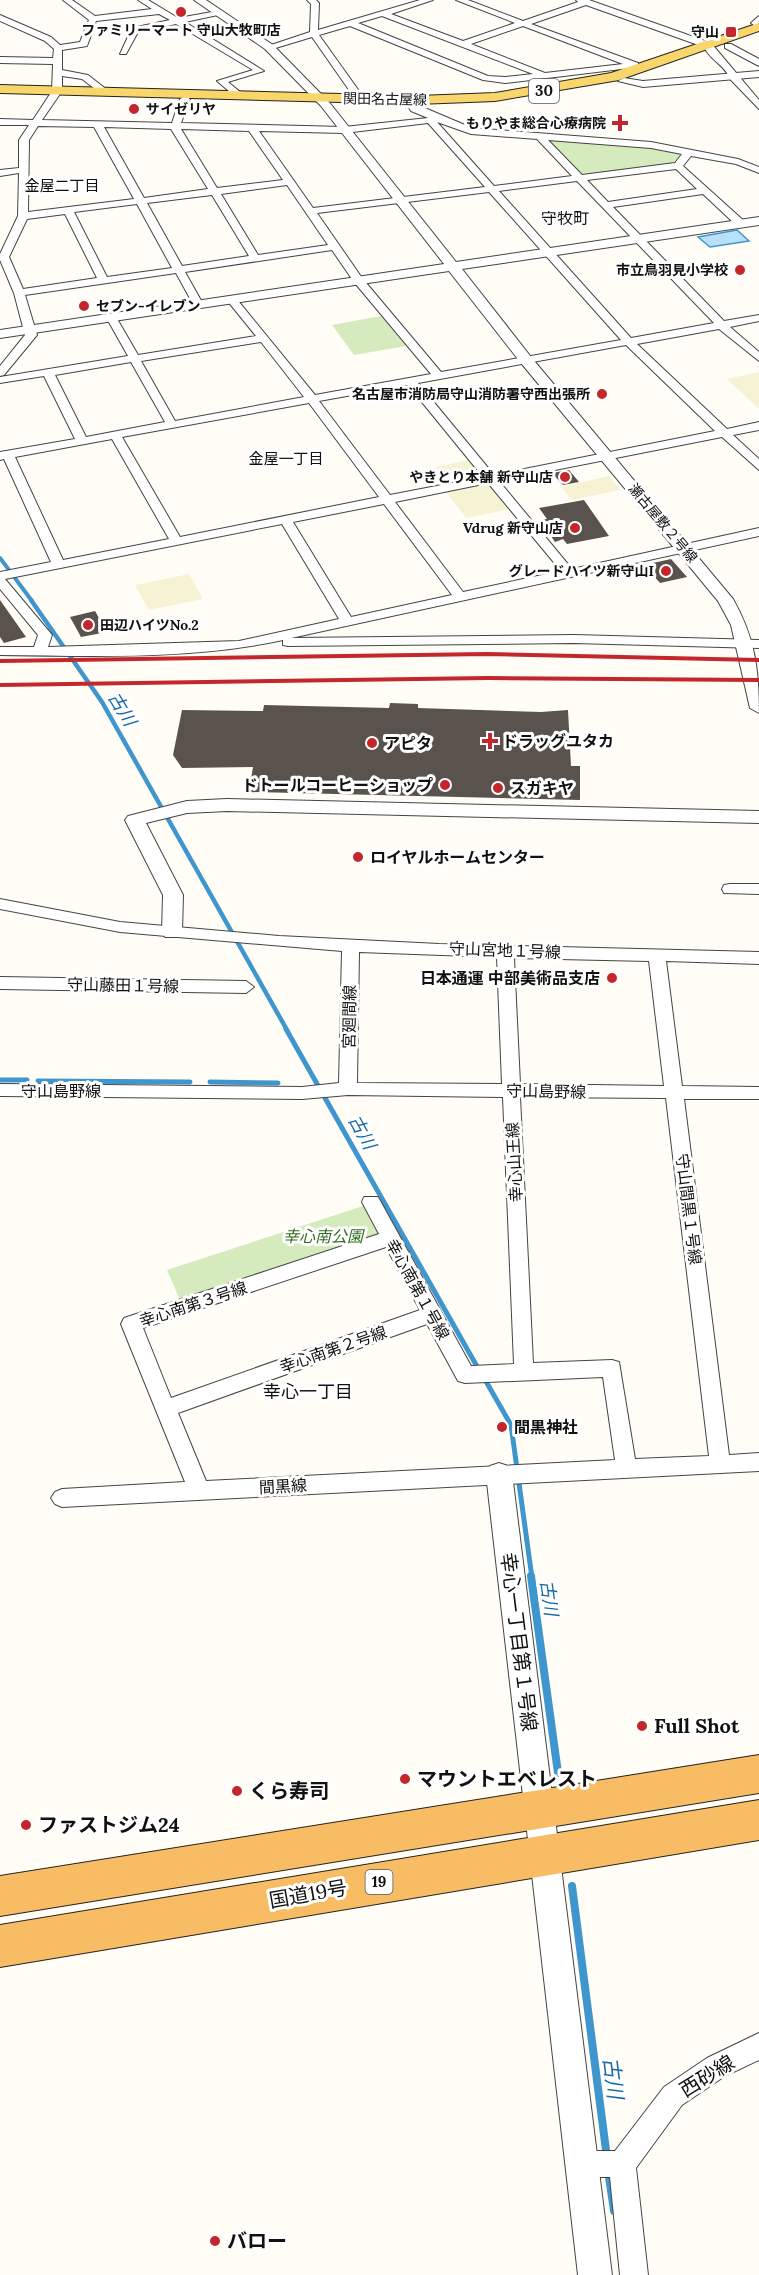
<svg xmlns="http://www.w3.org/2000/svg" width="759" height="2275" viewBox="0 0 759 2275" font-family="Lora,'Noto Sans JP',serif">
<style>
.farmland{fill:#f6f3d4}
.green{fill:#d5ebbd}
.water{fill:#b9e0f7;stroke:#3f96cf;stroke-width:1.5}
.lines{fill:none;stroke-linecap:round;stroke-linejoin:round}
.stream-far3{stroke:#3f96cf;stroke-width:4}
.stream-far2{stroke:#3f96cf;stroke-width:4.5}
.stream-far1{stroke:#3f96cf;stroke-width:5}
.stream{stroke:#3f96cf;stroke-width:8}
.building{fill:#5a524d}
.minor-casing{stroke:#444;stroke-width:2}
.tertiary-casing{stroke:#444;stroke-width:2}
.primary-casing{stroke:#222;stroke-width:2}
.trunk-casing{stroke:#222;stroke-width:2}
.minor{fill:#fff;fill-rule:evenodd}
.tertiary{fill:#fff;fill-rule:evenodd}
.primary{fill:#f9d66b;fill-rule:evenodd}
.trunk{fill:#f7bc64;fill-rule:evenodd}
.rail{stroke:#c4262e;stroke-width:4}
.poi-dot{fill:#c4262e;stroke:#fff;stroke-width:2}
.labels{text-anchor:middle;stroke-width:6;stroke-linejoin:round;paint-order:stroke}
.far-poi-label{font-size:14px;font-weight:bold;fill:#111;stroke:#fff;text-anchor:end}
.far-street-label{font-size:14px;fill:#111;stroke:#fff}
.shield{fill:#fff;stroke:#585858;stroke-width:1.5}
.shield-label{font-size:15px;font-weight:bold;fill:#111}
.far-neighbourhood-label{font-size:15px;fill:#111;stroke:#fff}
.far-quarter-label{font-size:16px;fill:#111;stroke:#fff}
.poi-label{font-size:16px;font-weight:bold;fill:#111;stroke:#fff;text-anchor:start}
.street-label{font-size:16px;fill:#111;stroke:#fff}
.park-label{font-size:16px;font-style:italic;fill:#2f6b1f;stroke:#fff}
.water-label{font-size:18px;font-style:italic;fill:#1768a6;stroke:#fff}
.neighbourhood-label{font-size:18px;fill:#111;stroke:#fff}
.near-street-label{font-size:20px;fill:#111;stroke:#fff}
.near-poi-label{font-size:20px;font-weight:bold;fill:#111;stroke:#fff;text-anchor:start}
.near-water-label{font-size:21px;font-style:italic;fill:#1768a6;stroke:#fff}
</style>
<rect width="100%" height="100%" fill="#fffdf5"/>
<path class="farmland" d="M 759,372 L 759,409 L 727,379 Z
M 472,459 L 486,477 L 445,485 L 433,468 Z
M 609,476 L 620,490 L 572,500 L 561,487 Z
M 490,482 L 511,509 L 466,518 L 446,492 Z
M 189,574 L 203,599 L 149,610 L 135,585 Z"/>
<path class="green" d="M 551,141 L 642,146 L 682,154 L 673,163 L 585,175 L 579,173 L 548,143 Z
M 381,316 L 406,346 L 354,355 L 332,325 Z
M 363,1206 L 379,1236 L 180,1300 L 167,1270 Z"/>
<path class="water" d="M 737,230 L 749,241 L 710,247 L 698,237 Z"/>
<g class="lines">
<path class="stream-far3" d="M 0,558 L 32,601"/>
<path class="stream-far2" d="M 31,600 L 102,702 L 287,1030"/>
<path class="stream-far1" d="M 286,1029 L 479,1370
M 0,1080 L 27,1080
M 38,1081 L 190,1082
M 210,1082 L 278,1083
M 484,1378 L 511,1425 L 532,1578"/>
<path class="stream" d="M 531,1576 L 558,1773
M 572,1886 L 607,2158
M 608,2170 L 614,2211"/>
</g>
<path class="building" d="M 569,470 L 579,482 L 563,485 L 552,473 Z
M 584,500 L 609,536 L 567,544 L 563,539 L 555,542 L 540,520 L 547,519 L 539,508 Z
M 671,559 L 687,577 L 660,583 L 644,565 Z
M 0,600 L 26,637 L 4,643 L 0,637 Z
M 95,611 L 107,632 L 81,637 L 70,617 Z
M 390,703 L 418,704 L 418,708 L 541,712 L 568,710 L 571,766 L 580,766 L 580,800 L 249,792 L 253,767 L 182,768 L 173,755 L 182,710 L 263,711 L 264,705 L 389,708 Z"/>
<g class="lines">
<g class="minor-casing">
<path id="minor" d="M 63,0 L 72,0 L 95,16 L 152,9 L 138,0 L 148,0 L 178,18 L 218,11 L 218,15 L 185,22 L 264,71 L 228,82 L 245,96 L 237,98 L 217,81 L 253,70 L 176,24 L 138,32 L 126,54 L 120,54 L 132,28 L 170,20 L 159,14 L 96,21 L 87,46 L 62,50 L 62,70 L 88,75 L 111,93 L 103,95 L 82,79 L 62,76 L 62,91 L 42,120 L 172,123 L 180,99 L 185,96 L 190,99 L 181,123 L 344,127 L 428,118 L 411,111 L 408,106 L 413,103 L 472,128 L 651,142 L 738,159 L 759,167 L 759,173 L 736,164 L 691,156 L 683,166 L 744,221 L 744,225 L 736,225 L 703,194 L 613,207 L 724,321 L 759,315 L 759,321 L 730,327 L 759,352 L 759,361 L 719,329 L 637,344 L 727,429 L 759,422 L 759,430 L 733,435 L 759,459 L 759,470 L 722,437 L 499,481 L 572,569 L 759,528 L 759,536 L 291,638 L 574,635 L 759,640 L 759,648 L 574,643 L 288,646 L 283,645 L 283,640 C 191,660 93,656 0,655 L 0,647 L 34,647 L 38,635 L 0,589 L 0,572 L 51,562 L 4,459 L 0,460 L 0,452 L 75,439 L 44,376 L 0,383 L 0,377 L 128,356 L 106,317 L 111,314 L 116,317 L 138,355 L 256,336 L 226,299 L 231,296 L 235,297 L 315,395 L 431,374 L 354,282 L 332,250 L 185,272 L 203,304 L 198,307 L 193,304 L 176,273 L 25,295 L 37,335 L 4,375 L 0,376 L 0,366 L 25,335 L 14,293 L 0,260 L 0,254 L 18,216 L 19,173 L 0,176 L 0,170 L 19,168 L 19,140 L 29,125 L 0,125 L 0,119 L 33,120 L 52,91 L 53,64 L 0,63 L 0,57 L 53,58 L 54,49 L 45,41 L 0,21 L 0,15 L 51,37 L 60,45 L 80,42 L 89,20 ZM 437,122 L 471,134 L 537,139 L 572,176 L 494,186 ZM 428,123 L 485,187 L 313,208 L 259,131 L 344,133 ZM 38,126 L 94,127 L 134,199 L 28,212 L 29,140 ZM 104,127 L 171,129 L 208,189 L 144,198 ZM 181,129 L 249,131 L 283,180 L 217,188 ZM 548,140 L 651,148 L 682,154 L 675,163 L 582,175 ZM 676,169 L 697,189 L 608,202 L 587,180 ZM 577,181 L 714,323 L 631,338 L 499,191 ZM 287,185 L 328,245 L 258,255 L 221,194 ZM 489,192 L 621,340 L 441,372 L 362,278 L 317,213 ZM 212,195 L 249,256 L 182,266 L 147,203 ZM 137,204 L 172,268 L 107,277 L 74,212 ZM 65,214 L 97,278 L 23,289 L 9,257 L 27,219 ZM 261,342 L 304,397 L 175,421 L 141,361 ZM 626,345 L 715,431 L 494,475 L 418,383 ZM 131,362 L 165,422 L 86,437 L 55,375 ZM 408,385 L 483,477 L 390,495 L 319,401 ZM 309,403 L 379,497 L 180,537 L 122,437 ZM 112,439 L 169,539 L 63,560 L 15,457 ZM 488,483 L 561,571 L 463,592 L 395,502 ZM 384,504 L 452,595 L 351,617 L 293,522 ZM 282,524 L 339,619 L 239,641 L 48,647 L 52,635 L 5,579 Z
M 307,0 L 316,0 L 319,3 L 318,30 L 420,0 L 433,0 L 391,14 L 463,41 L 515,23 L 456,0 L 468,0 L 523,21 L 578,2 L 576,0 L 589,0 L 711,43 L 759,100 L 759,109 L 730,79 C 726,66 710,60 704,47 L 586,5 L 531,24 L 638,63 L 638,67 L 505,83 L 483,80 L 350,26 L 319,35 L 364,98 L 359,101 L 356,100 L 312,37 L 269,50 L 265,47 L 310,32 L 311,4 ZM 382,16 L 533,74 L 505,77 L 488,76 L 358,23 ZM 523,26 L 623,64 L 545,73 L 471,44 Z
M 759,16 L 759,29 L 751,23 Z
M 725,44 L 731,44 L 759,59 L 759,66 L 725,48 Z
M 730,884 L 759,884 L 759,894 L 724,893 L 722,889 L 724,885 Z
M 0,899 L 120,922 L 279,936 L 439,944 L 759,952 L 759,964 L 666,961 L 682,1086 L 759,1087 L 759,1099 L 684,1099 L 729,1455 L 759,1453 L 759,1471 L 62,1507 L 55,1504 L 51,1498 L 55,1492 L 62,1489 L 185,1482 L 121,1324 L 124,1318 L 379,1234 L 362,1202 L 364,1197 L 378,1197 L 471,1366 L 514,1364 L 503,1097 L 348,1095 L 302,1099 L 0,1096 L 0,1084 L 302,1087 L 339,1083 L 342,951 L 120,932 L 0,909 ZM 359,952 L 497,957 L 502,1084 L 357,1083 ZM 514,958 L 649,961 L 664,1086 L 520,1084 ZM 520,1097 L 666,1098 L 709,1456 L 635,1459 L 619,1362 L 612,1360 L 533,1363 ZM 386,1247 L 420,1310 L 171,1398 L 143,1328 ZM 427,1324 L 458,1381 L 465,1383 L 603,1377 L 615,1460 L 206,1481 L 178,1413 Z
M 0,977 L 246,981 L 254,987 L 246,993 L 0,989 Z
M 759,2033 L 759,2060 L 725,2076 L 682,2105 L 636,2168 L 648,2275 L 620,2275 L 610,2177 L 583,2177 L 574,2173 L 570,2164 L 574,2155 L 583,2151 L 615,2151 L 664,2087 L 707,2058 Z"/>
</g>
<g class="tertiary-casing">
<path id="tertiary" d="M 194,0 L 206,0 L 273,45 L 329,102 L 456,262 L 759,217 L 759,225 L 462,269 L 531,357 L 733,599 C 755,638 759,669 759,713 L 750,708 L 731,625 L 718,601 L 521,363 L 449,271 L 0,338 L 0,330 L 444,264 L 321,106 L 265,49 Z
M 759,71 L 759,77 L 643,87 L 618,81 L 624,78 L 643,81 Z
M 227,799 L 759,811 L 759,823 L 227,811 L 187,813 L 146,823 L 183,895 L 182,932 L 179,937 L 165,937 L 162,932 L 163,895 L 125,820 L 128,816 L 187,801 Z
M 499,1463 L 508,1466 L 512,1474 L 612,2275 L 578,2275 L 486,1474 L 490,1466 Z"/>
</g>
<g class="primary-casing">
<path id="primary" d="M 759,23 L 759,31 L 619,80 L 495,101 L 418,104 L 0,93 L 0,85 L 418,96 L 495,93 L 611,73 Z"/>
</g>
<g class="trunk-casing">
<path id="trunk" d="M 759,1755 L 759,1793 L 0,1916 L 0,1876 Z
M 759,1800 L 759,1840 L 0,1967 L 0,1925 Z"/>
</g>
<use href="#minor" class="minor"/>
<use href="#tertiary" class="tertiary"/>
<use href="#primary" class="primary"/>
<use href="#trunk" class="trunk"/>
<path class="rail" d="M 0,661 L 488,654 L 759,660
M 0,685 L 489,678 L 759,680"/>
</g>
<g class="poi-dot">
<circle cx="181" cy="12" r="6"/>
<rect x="725" y="26" width="12" height="12" rx="3"/>
<circle cx="134" cy="109" r="6"/>
<path d="M617 114h6v6h6v6h-6v6h-6v-6h-6v-6h6z"/>
<circle cx="740" cy="270" r="6"/>
<circle cx="84" cy="306" r="6"/>
<circle cx="602" cy="394" r="6"/>
<circle cx="565" cy="477" r="6"/>
<circle cx="575" cy="528" r="6"/>
<circle cx="666" cy="571" r="6"/>
<circle cx="88" cy="625" r="6"/>
<path d="M487 732h6v6h6v6h-6v6h-6v-6h-6v-6h6z"/>
<circle cx="372" cy="743" r="6"/>
<circle cx="445" cy="785" r="6"/>
<circle cx="498" cy="788" r="6"/>
<circle cx="358" cy="857" r="6"/>
<circle cx="612" cy="978" r="6"/>
<circle cx="502" cy="1427" r="6"/>
<circle cx="642" cy="1726" r="6"/>
<circle cx="405" cy="1779" r="6"/>
<circle cx="237" cy="1791" r="6"/>
<circle cx="26" cy="1825" r="6"/>
<circle cx="215" cy="2241" r="6"/>
</g>
<g class="labels">
<g class="far-poi-label">
<text x="181" y="35" text-anchor="middle">ファミリーマート 守山大牧町店</text>
<text x="719" y="37">守山</text>
<text x="146" y="114" text-anchor="start">サイゼリヤ</text>
<text x="606" y="128">もりやま総合心療病院</text>
<text x="728" y="275">市立鳥羽見小学校</text>
<text x="96" y="311" text-anchor="start">セブン-イレブン</text>
<text x="590" y="399">名古屋市消防局守山消防署守西出張所</text>
<text x="553" y="482">やきとり本舗 新守山店</text>
<text x="563" y="533">Vdrug 新守山店</text>
<text x="654" y="576">グレードハイツ新守山I</text>
<text x="100" y="630" text-anchor="start">田辺ハイツNo.2</text>
</g>
<g class="far-street-label">
<text transform="translate(385 99) rotate(1)" y="5">関田名古屋線</text>
<text transform="translate(663 523) rotate(50)" y="5">瀬古屋敷２号線</text>
</g>
<g class="shield">
<rect x="529" y="79" width="30" height="24" rx="4.5"/>
<rect x="365.5" y="1870" width="27" height="24" rx="4.5"/>
</g>
<g class="shield-label">
<text x="544" y="96">30</text>
<text x="379" y="1887">19</text>
</g>
<g class="far-neighbourhood-label">
<text x="62" y="191">金屋二丁目</text>
<text x="286" y="464">金屋一丁目</text>
</g>
<g class="far-quarter-label">
<text x="565" y="224">守牧町</text>
</g>
<g class="poi-label">
<text x="502" y="747">ドラッグユタカ</text>
<text x="384" y="749">アピタ</text>
<text x="433" y="791" text-anchor="end">ドトールコーヒーショップ</text>
<text x="510" y="794">スガキヤ</text>
<text x="370" y="863">ロイヤルホームセンター</text>
<text x="600" y="984" text-anchor="end">日本通運 中部美術品支店</text>
<text x="514" y="1433">間黒神社</text>
</g>
<g class="street-label">
<text transform="translate(505 950) rotate(2)" y="6">守山宮地１号線</text>
<text transform="translate(123 985) rotate(1)" y="6">守山藤田１号線</text>
<text transform="translate(349 1017) rotate(-89)" y="6">宮廻間線</text>
<text x="61" y="1097">守山島野線</text>
<text transform="translate(546 1091) rotate(1)" y="6">守山島野線</text>
<text transform="translate(514 1162) rotate(-93)" y="6">幸心山王線</text>
<text transform="translate(689 1209) rotate(83)" y="6">守山間黒１号線</text>
<text transform="translate(418 1289) rotate(61)" y="6">幸心南第１号線</text>
<text transform="translate(193 1304) rotate(-18)" y="6">幸心南第３号線</text>
<text transform="translate(333 1349) rotate(-19)" y="6">幸心南第２号線</text>
<text transform="translate(283 1486) rotate(-3)" y="6">間黒線</text>
</g>
<g class="park-label">
<text x="323" y="1242">幸心南公園</text>
</g>
<g class="water-label">
<text transform="translate(122 709) rotate(59)" y="6">古川</text>
<text transform="translate(362 1132) rotate(61)" y="6">古川</text>
<text transform="translate(549 1598) rotate(82)" y="6">古川</text>
</g>
<g class="neighbourhood-label">
<text x="308" y="1398">幸心一丁目</text>
</g>
<g class="near-street-label">
<text transform="translate(519 1642) rotate(83)" y="7">幸心一丁目第１号線</text>
<text transform="translate(308 1894) rotate(-10)" y="7">国道19号</text>
<text transform="translate(707 2076) rotate(-32)" y="7">西砂線</text>
</g>
<g class="near-poi-label">
<text x="654" y="1733">Full Shot</text>
<text x="417" y="1786">マウントエベレスト</text>
<text x="249" y="1798">くら寿司</text>
<text x="38" y="1832">ファストジム24</text>
<text x="227" y="2248">バロー</text>
</g>
<g class="near-water-label">
<text transform="translate(613 2078) rotate(83)" y="7">古川</text>
</g>
</g>
</svg>
